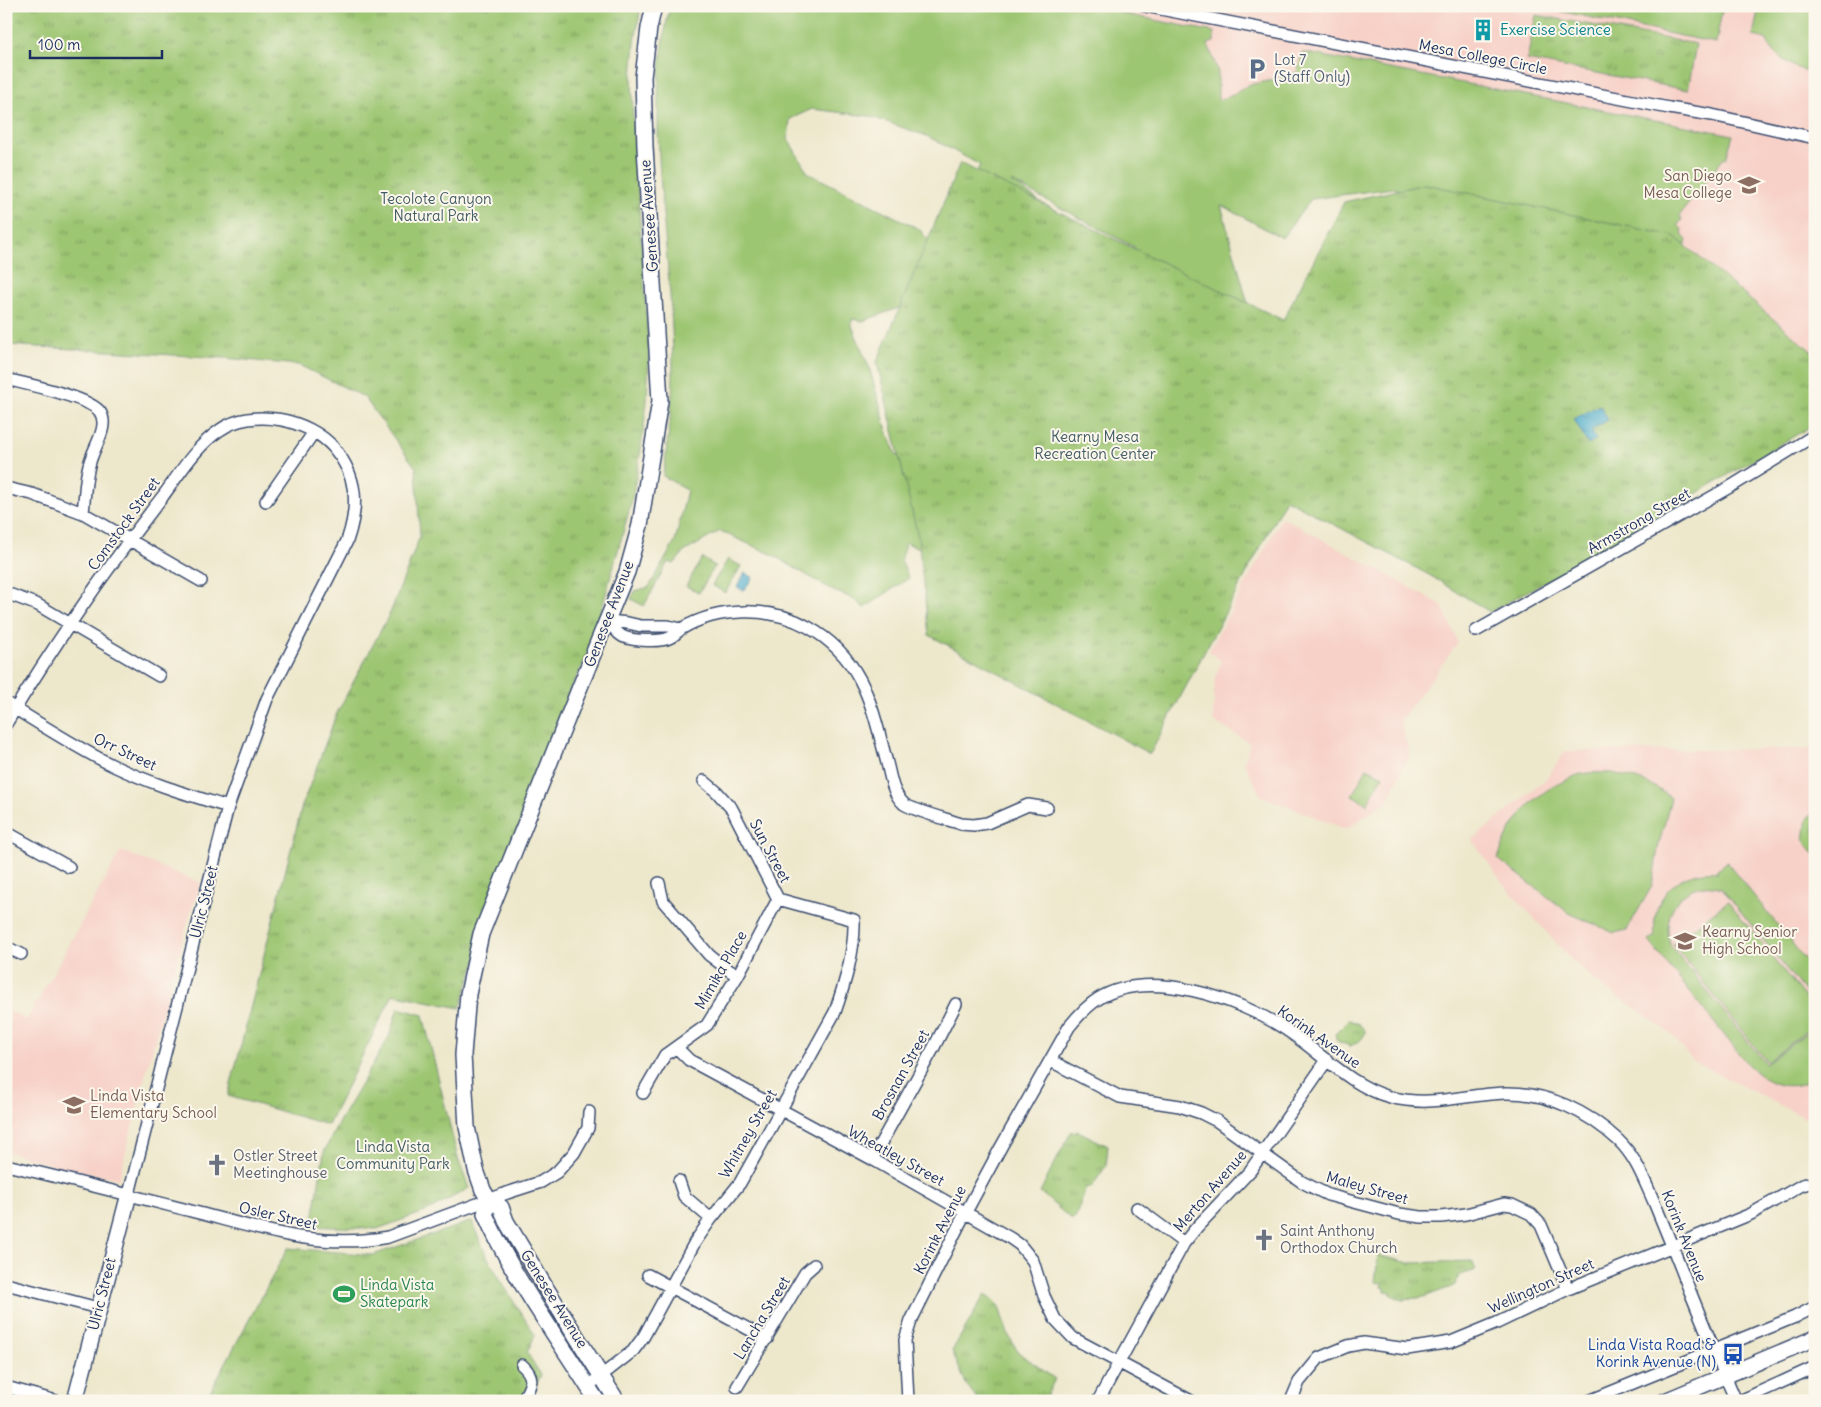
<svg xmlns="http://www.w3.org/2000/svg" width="1821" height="1407" viewBox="0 0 1821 1407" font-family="Delius,sans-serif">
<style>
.built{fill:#f7d1c8}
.green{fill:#9dc672;stroke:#5c7a68}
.park{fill:url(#park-tufts);stroke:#5c7a68}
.water{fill:url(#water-ripples);stroke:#336e94}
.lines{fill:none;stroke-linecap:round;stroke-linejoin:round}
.minor-casing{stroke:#3a4b6e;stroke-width:14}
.major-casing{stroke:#3a4b6e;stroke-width:18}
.minor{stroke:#fff;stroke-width:11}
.major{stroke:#fff;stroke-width:15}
.labels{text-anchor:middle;stroke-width:4;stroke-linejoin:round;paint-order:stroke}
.culture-label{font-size:15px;fill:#0d838f;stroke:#fbf7ec;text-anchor:start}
.street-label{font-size:15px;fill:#1b2f5e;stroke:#fbf7ec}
.service-label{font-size:15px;fill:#4e5e75;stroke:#fbf7ec;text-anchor:start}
.education-label{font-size:15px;fill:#785e54;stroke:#fbf7ec;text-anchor:start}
.park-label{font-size:15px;fill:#425c64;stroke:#fbf7ec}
.worship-label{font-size:15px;fill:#5b616d;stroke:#fbf7ec;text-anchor:start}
.leisure-label{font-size:15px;fill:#27864d;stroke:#fbf7ec;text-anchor:start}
.transit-label{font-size:15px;fill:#164399;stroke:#fbf7ec;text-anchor:end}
</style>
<defs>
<pattern id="park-tufts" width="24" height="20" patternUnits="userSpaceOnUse" patternTransform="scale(1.25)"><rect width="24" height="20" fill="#9dc672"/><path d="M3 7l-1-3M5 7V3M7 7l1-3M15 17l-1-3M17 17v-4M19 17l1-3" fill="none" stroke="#7fa161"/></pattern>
<pattern id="water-ripples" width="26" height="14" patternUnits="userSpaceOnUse" patternTransform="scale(1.25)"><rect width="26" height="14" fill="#4bacca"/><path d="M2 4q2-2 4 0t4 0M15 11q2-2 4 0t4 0" fill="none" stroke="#3e8ca7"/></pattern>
</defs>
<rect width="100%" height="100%" fill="#fbf7ec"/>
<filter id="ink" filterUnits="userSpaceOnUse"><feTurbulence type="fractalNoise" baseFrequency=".02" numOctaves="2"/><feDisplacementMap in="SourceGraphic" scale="10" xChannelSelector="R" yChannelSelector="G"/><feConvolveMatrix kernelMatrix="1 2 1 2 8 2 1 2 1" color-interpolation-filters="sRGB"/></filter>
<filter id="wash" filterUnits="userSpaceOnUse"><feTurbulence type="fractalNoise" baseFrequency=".0096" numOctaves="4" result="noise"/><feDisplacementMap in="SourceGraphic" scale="20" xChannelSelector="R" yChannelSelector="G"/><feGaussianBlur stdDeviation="1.12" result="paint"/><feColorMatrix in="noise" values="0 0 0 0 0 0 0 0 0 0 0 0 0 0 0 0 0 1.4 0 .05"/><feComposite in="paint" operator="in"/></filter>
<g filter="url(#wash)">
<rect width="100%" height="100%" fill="#ede7cb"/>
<path class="built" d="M 1101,6 L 1815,6 L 1815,354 L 1674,236 L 1218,108 L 1110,11 Z
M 1282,517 L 1442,605 L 1458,643 L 1400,721 L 1410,755 L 1387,801 L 1346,829 L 1261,796 L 1244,763 L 1250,743 L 1213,721 L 1215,678 L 1221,661 L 1209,651 Z
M 1815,749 L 1815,1123 L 1693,1061 L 1672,1035 L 1640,1011 L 1597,983 L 1571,959 L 1505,886 L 1472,840 L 1546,779 L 1565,751 Z
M 121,851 L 201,883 L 190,914 L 145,1076 L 119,1179 L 55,1166 L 6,1151 L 6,1009 L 27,1020 Z"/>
<path class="green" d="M 670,6 L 1104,6 L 1125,14 L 1214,32 L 1214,42 L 1208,44 L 1218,72 L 1218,100 L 1233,95 L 1248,85 L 1277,79 L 1297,72 L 1302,53 L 1307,53 L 1733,135 L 1726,159 L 1724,158 L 1679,216 L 1682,219 L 1678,225 L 1682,229 L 1683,236 L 1687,240 L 1682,260 L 1393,188 L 1311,199 L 1282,238 L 1221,205 L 1257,337 L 1143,260 L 1134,247 L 1012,182 L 1082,231 L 953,220 L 980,165 L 927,136 L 869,116 L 812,109 L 790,119 L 788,139 L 808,173 L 919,229 L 933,246 L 912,303 L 863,321 L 852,319 L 852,326 L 869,367 L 888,434 L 896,454 L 940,477 L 929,551 L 905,543 L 901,561 L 909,578 L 864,608 L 854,599 L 834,591 L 771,554 L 720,531 L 684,552 L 674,564 L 668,562 L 644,606 L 631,599 L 635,591 L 649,587 L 675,542 L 687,490 L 663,476 C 668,440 673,403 673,366 C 673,278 656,189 658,100 C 659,69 663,37 670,6 Z
M 1549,6 L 1723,6 L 1716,43 L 1549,9 Z
M 1759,6 L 1815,6 L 1815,72 C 1794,70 1775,58 1766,39 L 1753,36 Z
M 702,558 L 715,566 L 699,593 L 686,586 Z
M 728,559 L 741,566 L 725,593 L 712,585 Z
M 1367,768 L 1383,776 L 1367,804 L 1352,795 Z
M 1612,773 C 1635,778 1653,783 1671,798 L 1658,848 L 1652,886 L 1627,930 L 1614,933 L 1569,913 L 1498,859 C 1509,824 1531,794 1567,780 C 1571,778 1576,775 1581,774 C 1591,772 1602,773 1612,773 Z
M 1815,812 L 1815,855 L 1804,840 L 1807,818 Z
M 1727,862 L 1815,972 L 1815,1005 L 1722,888 C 1685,876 1659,912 1671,946 L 1766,1064 L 1815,1026 L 1815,1080 C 1786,1091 1770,1086 1748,1065 L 1649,941 L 1655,936 C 1650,897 1679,868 1718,872 L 1716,870 Z
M 1728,901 L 1815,1010 L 1815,1024 L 1767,1062 L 1673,944 Z"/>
<path class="park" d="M 6,6 L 641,6 L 635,42 L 632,77 L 633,117 L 649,357 L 647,400 L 641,449 L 632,500 L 590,651 L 568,694 L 460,1008 L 393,994 L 328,1125 L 228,1096 L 302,806 L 337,713 L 391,611 L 420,536 L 416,468 L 364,397 L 299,365 L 224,358 L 6,345 Z
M 1536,15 L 1696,44 L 1688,90 L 1527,60 Z
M 960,163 L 1147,255 L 1283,320 L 1344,202 L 1425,184 L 1674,236 L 1815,354 L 1815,424 L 1571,567 L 1490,612 L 1431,576 L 1286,499 L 1150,754 L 929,635 L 918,537 L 877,362 Z
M 398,1008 L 423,1015 L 458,1159 L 469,1188 L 430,1210 L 377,1229 L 312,1226 L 324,1152 L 340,1120 L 389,1037 Z
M 1349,1020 L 1359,1024 L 1365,1031 C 1364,1040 1357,1043 1350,1046 L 1337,1041 L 1335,1034 Z
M 1078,1131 L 1108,1146 L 1106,1166 L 1091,1188 L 1086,1187 L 1075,1218 L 1072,1220 L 1040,1192 L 1071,1132 Z
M 472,1221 C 486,1262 512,1298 535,1335 L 527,1353 L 541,1375 L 528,1401 L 205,1401 L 288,1248 L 373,1255 Z
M 1378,1255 L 1409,1263 L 1472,1261 L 1476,1270 L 1459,1275 L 1455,1285 L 1451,1287 L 1424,1297 L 1403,1300 L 1391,1295 L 1391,1292 L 1385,1291 L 1385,1288 L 1382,1287 L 1383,1283 L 1375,1282 Z
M 985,1294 L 998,1304 L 1008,1334 L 1018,1352 L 1055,1379 L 1044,1401 L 979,1401 L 966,1384 L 952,1351 Z"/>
<path class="water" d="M 1600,405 L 1608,420 L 1591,430 L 1596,440 L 1588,445 L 1574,419 Z
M 745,573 L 753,577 L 744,591 L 737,587 Z"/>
</g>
<g filter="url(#ink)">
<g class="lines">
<g class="minor-casing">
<path id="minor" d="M 1145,6 L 1669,108 L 1712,115 L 1815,138
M 6,379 C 25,384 90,397 100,412 C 109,425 96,444 92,456 C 85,473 85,495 83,513
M 6,488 L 32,494 L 83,513 L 201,581
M 266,501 L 314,432
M 6,593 L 38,605 L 159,676
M 608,621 C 612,626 618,635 624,637 C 634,641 660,642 669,638 C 674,636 677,632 681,629 C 718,607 771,606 808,627 C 864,658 872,707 887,763 C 891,778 892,793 904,804 C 912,810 950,820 961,824 L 974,825 L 987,823 L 1028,805 L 1047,808
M 608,621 L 628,623 L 641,626 L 668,626 L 681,629
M 1476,631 L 1735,484 L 1815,435
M 6,703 C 42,725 78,749 116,767 C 152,784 190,795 228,807
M 6,724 C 53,646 107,568 163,496 C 180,473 196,446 220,430 C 252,407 309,419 334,448 C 358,477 359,506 347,541 L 267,699 L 228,807 L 129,1194
M 6,832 L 69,867
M 659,883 L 663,901 L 709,955 L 730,971 L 738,975
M 6,947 L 21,954
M 677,1048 L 689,1060 L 872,1159 L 1010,1238 L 1020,1245 L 1033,1261 L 1044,1296 L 1055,1319 L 1073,1338 L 1191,1401
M 1051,1061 L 1120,1097 L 1180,1106 L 1201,1113 L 1217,1121 L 1302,1182 L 1328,1195 L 1399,1214 L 1421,1217 L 1441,1217 L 1466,1214 L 1504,1204 L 1512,1205 L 1531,1214 L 1541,1225 L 1568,1289
M 643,1093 L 665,1055 L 707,1025 L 738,975 L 778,899
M 872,1159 L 933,1049 L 956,1004
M 6,1165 C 68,1179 129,1195 191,1211 C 258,1228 318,1250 388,1237 L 507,1193 L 541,1182 L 557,1172 L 574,1153 L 588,1128 L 589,1112
M 679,1181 L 684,1196 L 711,1219
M 1137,1208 L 1184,1243
M 648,1275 L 767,1339
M 6,1284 L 98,1308
M 588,1386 L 633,1351 L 644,1336 L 695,1242 L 711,1219 L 740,1183 L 835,1012 C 845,983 855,950 854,920 L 778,899 L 732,809 L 717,792 L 704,781
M 6,1387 L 56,1401
M 737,1387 L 805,1273 L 814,1265
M 522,1401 C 530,1387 537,1378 522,1365
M 908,1401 L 905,1340 L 911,1321 L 959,1225 L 1001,1147 L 1069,1027 C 1077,1017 1087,1006 1098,999 C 1149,967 1239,999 1285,1029 C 1319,1051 1350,1086 1390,1097 C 1432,1108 1465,1094 1505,1093 C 1548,1092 1588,1112 1618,1140 C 1636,1157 1644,1180 1654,1202 C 1666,1231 1678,1260 1689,1289 C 1704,1326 1720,1364 1736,1401
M 1098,1401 L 1184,1243 L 1197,1227 L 1250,1171 L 1327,1060
M 1291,1401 L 1299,1382 L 1319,1358 L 1348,1346 L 1364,1343 L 1407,1349 L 1451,1342 L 1497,1323 L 1568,1289 L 1751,1214 L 1802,1185 L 1815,1182
M 1589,1401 L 1795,1317 L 1815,1307
M 1740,1401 L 1815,1367"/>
</g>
<g class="major-casing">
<path id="major" d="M 489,1200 L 485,1214 C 514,1280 559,1339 597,1401
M 75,1401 L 129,1194
M 617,1401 L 544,1285 L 506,1221 L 501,1207 L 489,1200 L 483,1190 L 476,1170 L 467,1127 L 463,1055 L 468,994 L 481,934 L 598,642 L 627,572 L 640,525 L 660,401 L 645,147 L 643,77 L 649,28 L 654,6
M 1665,1401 L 1815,1338"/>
</g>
<use href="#minor" class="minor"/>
<use href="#major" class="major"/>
</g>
</g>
<defs>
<g id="building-bare" transform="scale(1.725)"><path d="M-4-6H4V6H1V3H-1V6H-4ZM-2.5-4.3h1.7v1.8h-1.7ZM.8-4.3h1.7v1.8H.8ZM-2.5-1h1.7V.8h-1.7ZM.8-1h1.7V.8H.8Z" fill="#0f9aa8" stroke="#fbf7ec" stroke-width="2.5" paint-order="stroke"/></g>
<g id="parking-bare" transform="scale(1.725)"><path d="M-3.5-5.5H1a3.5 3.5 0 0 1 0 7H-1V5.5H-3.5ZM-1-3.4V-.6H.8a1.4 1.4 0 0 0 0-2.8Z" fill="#5c6f8a" stroke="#fbf7ec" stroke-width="2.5" paint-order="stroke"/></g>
<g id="university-bare" transform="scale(1.725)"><path d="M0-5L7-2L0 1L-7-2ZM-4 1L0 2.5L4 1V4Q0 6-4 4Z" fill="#8d6e63" stroke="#fbf7ec" stroke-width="2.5" paint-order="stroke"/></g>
<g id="school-bare" transform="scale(1.725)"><path d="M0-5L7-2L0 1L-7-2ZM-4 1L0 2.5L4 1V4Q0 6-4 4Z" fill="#8d6e63" stroke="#fbf7ec" stroke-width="2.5" paint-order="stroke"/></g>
<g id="church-bare" transform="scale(1.725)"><path d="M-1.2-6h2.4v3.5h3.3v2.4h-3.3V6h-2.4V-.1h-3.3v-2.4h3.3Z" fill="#6b7280" stroke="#fbf7ec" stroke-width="2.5" paint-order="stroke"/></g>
<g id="stadium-bare" transform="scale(1.725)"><path d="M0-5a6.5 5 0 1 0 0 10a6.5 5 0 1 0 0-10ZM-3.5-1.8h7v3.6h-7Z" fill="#2e9e5b" stroke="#fbf7ec" stroke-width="2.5" paint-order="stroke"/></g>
<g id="bus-bare" transform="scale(1.725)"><path d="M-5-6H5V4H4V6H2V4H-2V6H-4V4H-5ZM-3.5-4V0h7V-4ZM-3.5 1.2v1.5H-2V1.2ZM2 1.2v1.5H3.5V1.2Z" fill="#1a4fb4" stroke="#fbf7ec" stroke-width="2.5" paint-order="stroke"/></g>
</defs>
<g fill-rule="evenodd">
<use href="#building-bare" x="1483" y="30"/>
<use href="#parking-bare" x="1257" y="69"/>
<use href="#university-bare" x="1749" y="185"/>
<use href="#school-bare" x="1685" y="941"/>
<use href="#school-bare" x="74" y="1105"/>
<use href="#church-bare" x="217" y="1165"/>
<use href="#church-bare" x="1264" y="1240"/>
<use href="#stadium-bare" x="344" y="1294"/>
<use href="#bus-bare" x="1733" y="1354"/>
</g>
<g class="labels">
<g class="culture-label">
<text x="1500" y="35">Exercise Science</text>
</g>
<g class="street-label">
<text transform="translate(1483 57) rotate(11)" y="5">Mesa College Circle</text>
<text transform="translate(649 216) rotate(-94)" y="5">Genesee Avenue</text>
<text transform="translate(1639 521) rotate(-30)" y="5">Armstrong Street</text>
<text transform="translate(124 524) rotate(-54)" y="5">Comstock Street</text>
<text transform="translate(609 614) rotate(-69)" y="5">Genesee Avenue</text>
<text transform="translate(125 752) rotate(25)" y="5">Orr Street</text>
<text transform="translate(770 851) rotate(62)" y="5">Sun Street</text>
<text transform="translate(204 902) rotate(-76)" y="5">Ulric Street</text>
<text transform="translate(721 970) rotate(-60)" y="5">Mimika Place</text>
<text transform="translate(1319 1037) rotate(35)" y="5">Korink Avenue</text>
<text transform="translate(901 1075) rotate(-61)" y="5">Brosnan Street</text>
<text transform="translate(748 1134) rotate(-60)" y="5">Whitney Street</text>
<text transform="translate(896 1156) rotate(29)" y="5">Wheatley Street</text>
<text transform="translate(1367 1188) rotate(16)" y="5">Maley Street</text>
<text transform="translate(1210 1191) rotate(-49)" y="5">Merton Avenue</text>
<text transform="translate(278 1216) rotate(13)" y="5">Osler Street</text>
<text transform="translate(940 1230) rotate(-63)" y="5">Korink Avenue</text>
<text transform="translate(1684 1236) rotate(68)" y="5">Korink Avenue</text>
<text transform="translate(1541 1286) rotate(-24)" y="5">Wellington Street</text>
<text transform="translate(102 1294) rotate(-76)" y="5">Ulric Street</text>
<text transform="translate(554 1299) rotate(58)" y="5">Genesee Avenue</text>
<text transform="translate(762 1318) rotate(-59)" y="5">Lancha Street</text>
</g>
<g class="service-label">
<text x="1274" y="65">Lot 7<tspan x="1274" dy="17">(Staff Only)</tspan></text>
</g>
<g class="education-label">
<text x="1732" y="181" text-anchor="end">San Diego<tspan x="1732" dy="17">Mesa College</tspan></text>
<text x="1702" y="937">Kearny Senior<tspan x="1702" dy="17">High School</tspan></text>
<text x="90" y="1101">Linda Vista<tspan x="90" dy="17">Elementary School</tspan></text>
</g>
<g class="park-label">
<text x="436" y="204">Tecolote Canyon<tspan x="436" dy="17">Natural Park</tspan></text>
<text x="1095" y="442">Kearny Mesa<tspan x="1095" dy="17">Recreation Center</tspan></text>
<text x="393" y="1152">Linda Vista<tspan x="393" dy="17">Community Park</tspan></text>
</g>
<g class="worship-label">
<text x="233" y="1161">Ostler Street<tspan x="233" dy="17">Meetinghouse</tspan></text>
<text x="1280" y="1236">Saint Anthony<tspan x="1280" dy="17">Orthodox Church</tspan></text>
</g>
<g class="leisure-label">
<text x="360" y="1290">Linda Vista<tspan x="360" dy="17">Skatepark</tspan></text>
</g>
<g class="transit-label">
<text x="1716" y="1350">Linda Vista Road &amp;<tspan x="1716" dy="17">Korink Avenue (N)</tspan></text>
</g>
</g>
<rect width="1821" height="1407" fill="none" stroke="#fbf7ec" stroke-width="25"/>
<path d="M30 50v8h132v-8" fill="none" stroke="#1b2f5e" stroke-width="2.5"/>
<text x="38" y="50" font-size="15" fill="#1b2f5e" stroke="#fbf7ec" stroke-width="4" paint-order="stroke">100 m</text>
</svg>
